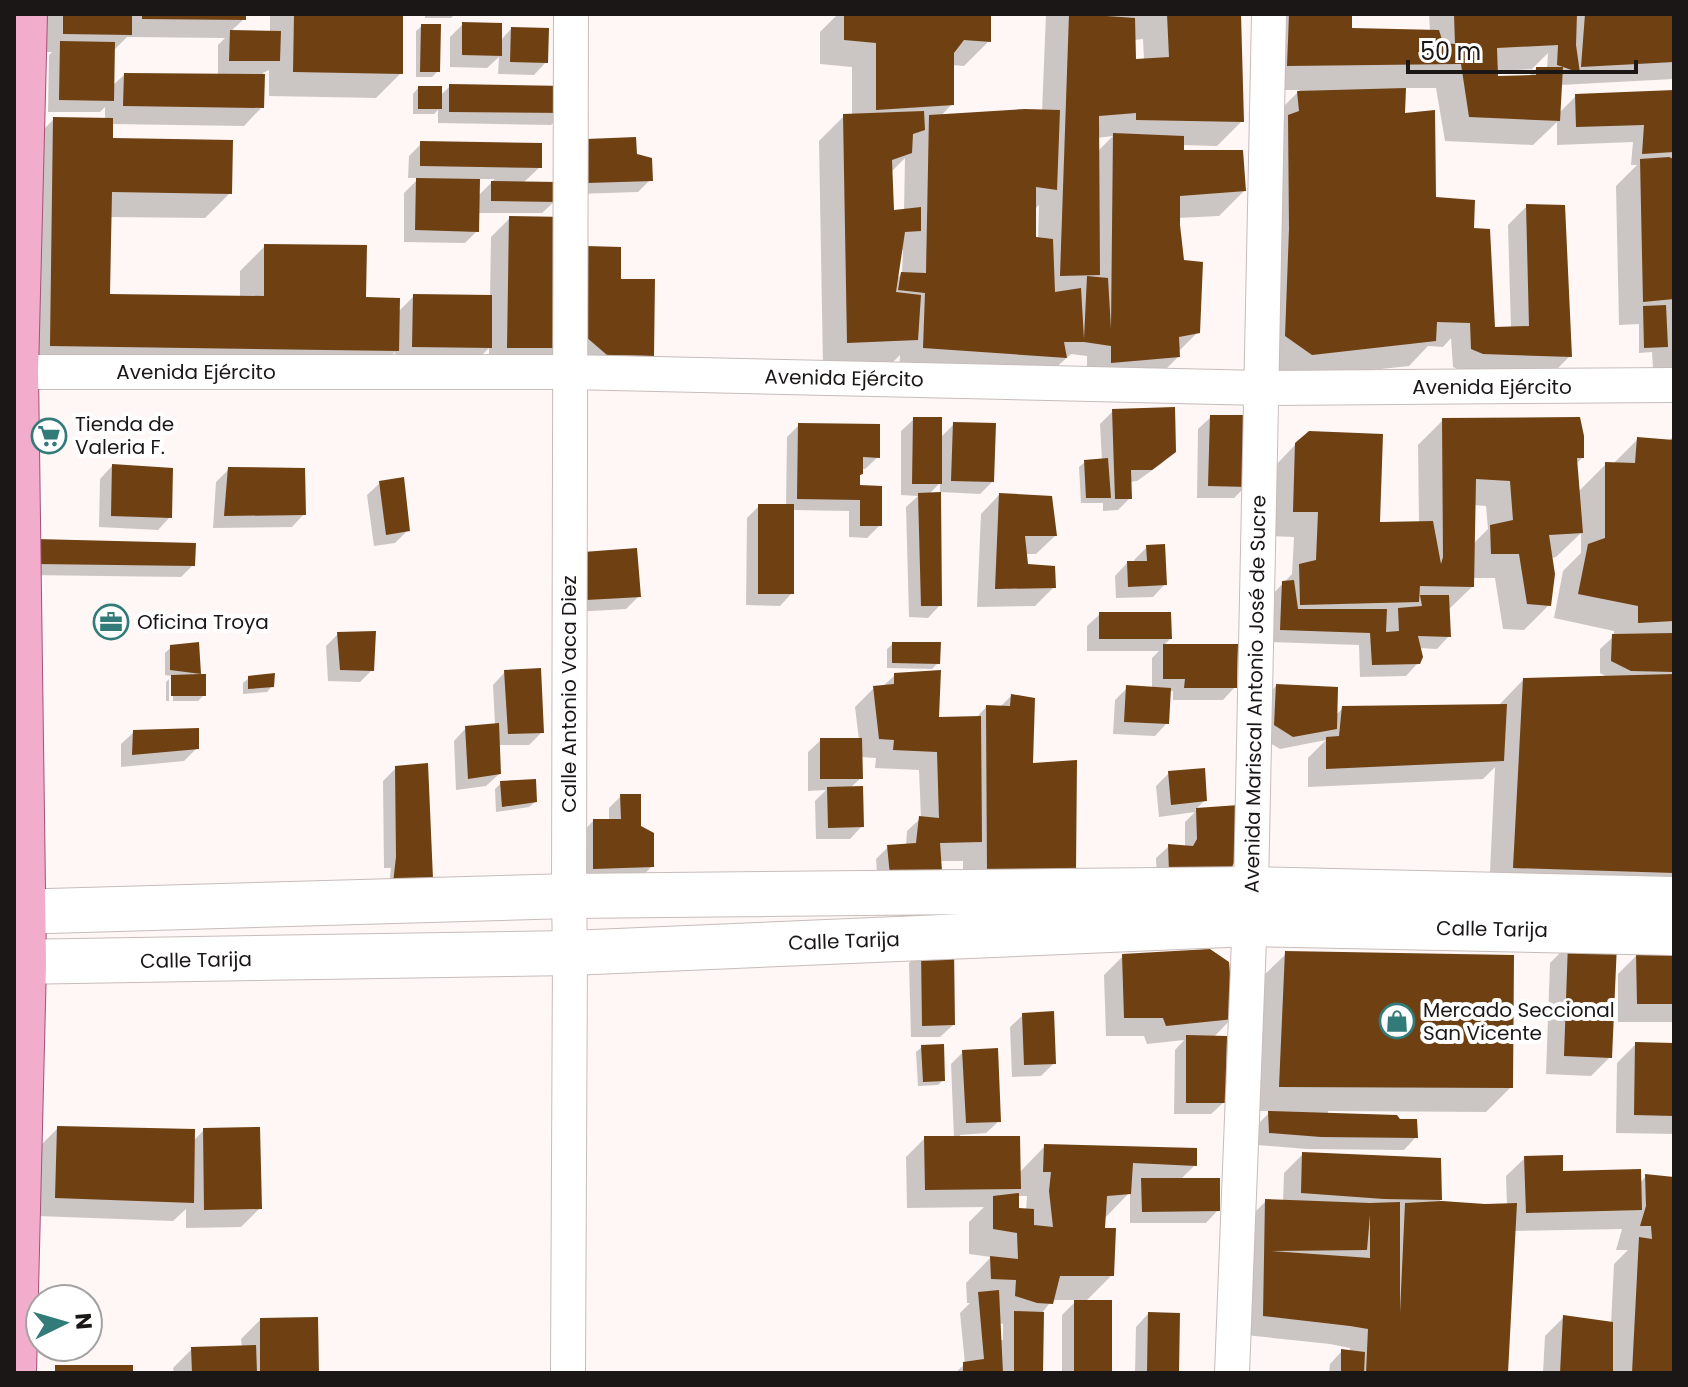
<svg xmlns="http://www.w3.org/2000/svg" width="1688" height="1387" viewBox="0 0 1688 1387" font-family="Poppins,sans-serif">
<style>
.shadow{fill:#0003;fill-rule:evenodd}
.building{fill:#6f4012;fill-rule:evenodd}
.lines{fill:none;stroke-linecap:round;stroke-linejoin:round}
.street-casing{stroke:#c7bcba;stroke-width:36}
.secondary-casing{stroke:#c7bcba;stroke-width:46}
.primary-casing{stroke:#a15377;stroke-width:46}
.street{stroke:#fff;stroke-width:34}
.secondary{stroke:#fff;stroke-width:44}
.primary{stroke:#f2accc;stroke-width:44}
.labels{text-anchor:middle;stroke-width:8;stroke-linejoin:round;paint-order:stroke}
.street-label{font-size:20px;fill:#1b1717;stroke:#fff}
.poi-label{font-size:20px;fill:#1b1717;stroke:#fff;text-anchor:start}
</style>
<rect width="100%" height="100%" fill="#fef7f6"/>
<path class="shadow" d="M 45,14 L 244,14 L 244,19 L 230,32 L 270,33 L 270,14 L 401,14 L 401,73 L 376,98 L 269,96 L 269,70 L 263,73 L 262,107 L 244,126 L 111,124 L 111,140 L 230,193 L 205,218 L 109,217 L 108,296 L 240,297 L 240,271 L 265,246 L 364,299 L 398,312 L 414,296 L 490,297 L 491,237 L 510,218 L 564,348 L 545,366 L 489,366 L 489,348 L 471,366 L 394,365 L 395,352 L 372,375 L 26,370 L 29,144 L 54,119 L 105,120 L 105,107 L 100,112 L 48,112 L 49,55 L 52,52 L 45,52 ZM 127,37 L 225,38 L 218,45 L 218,76 L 124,75 L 112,86 L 113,51 Z
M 425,14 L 455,14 L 451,18 L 425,18 Z
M 838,14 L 989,14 L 989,41 L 964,66 L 952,65 L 952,104 L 940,117 L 1042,112 L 1046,14 L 1105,14 L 1105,17 L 1111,18 L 1111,14 L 1239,14 L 1242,121 L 1217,146 L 1182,145 L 1182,152 L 1244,191 L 1219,216 L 1178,218 L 1182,262 L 1198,332 L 1178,352 L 1178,357 L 1153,382 L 1087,387 L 1087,356 L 1071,354 L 1040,382 L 899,372 L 900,355 L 891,364 L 823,367 L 819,141 L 844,116 L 852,116 L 852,67 L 820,64 L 820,32 ZM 1143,39 L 1144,60 L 1134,61 L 1134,40 ZM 1113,136 L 1097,152 L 1097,138 ZM 905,158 L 904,211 L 892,212 L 890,173 ZM 1039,205 L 1038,239 L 1034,238 L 1034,210 ZM 900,249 L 903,250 L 902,273 L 896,280 Z
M 1284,14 L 1350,14 L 1350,30 L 1430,31 L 1429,14 L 1575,14 L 1574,17 L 1578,14 L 1674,14 L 1674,386 L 1654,385 L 1652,352 L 1639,353 L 1639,324 L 1619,325 L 1616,186 L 1637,165 L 1631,165 L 1633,142 L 1557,145 L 1557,122 L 1533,145 L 1445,141 L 1436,88 L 1404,88 L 1402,116 L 1434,199 L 1472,230 L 1494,329 L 1511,329 L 1508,225 L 1527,206 L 1570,356 L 1551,375 L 1463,372 L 1453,367 L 1451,338 L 1443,347 L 1428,346 L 1409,366 L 1287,379 L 1261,361 L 1273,117 L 1300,90 L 1263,90 ZM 1548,53 L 1547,69 L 1532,69 ZM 1536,69 L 1528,77 L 1496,78 L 1496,71 ZM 1673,79 L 1672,92 L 1576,96 L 1559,113 L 1560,85 Z
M 463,24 L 500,41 L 511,29 L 546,62 L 534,75 L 498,74 L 499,57 L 487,68 L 450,67 L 450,37 Z
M 422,26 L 438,71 L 432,77 L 416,77 L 416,31 Z
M 450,86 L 564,113 L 551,125 L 438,123 L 438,110 L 434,114 L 413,114 L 413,94 L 418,88 L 440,96 Z
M 421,144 L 540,167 L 523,183 L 555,201 L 542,213 L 477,213 L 477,231 L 465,243 L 404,242 L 404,193 L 419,178 L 408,178 L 409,156 ZM 478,179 L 495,179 L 477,197 Z
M 574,153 L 635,156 L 650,180 L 638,192 L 576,194 Z
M 619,281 L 652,355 L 640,368 L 594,367 L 573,349 Z
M 1113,411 L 1174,451 L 1161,464 L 1137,481 L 1130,482 L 1130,498 L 1118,510 L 1103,511 L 1103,503 L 1081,503 L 1079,467 L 1085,462 L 1102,461 L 1100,424 Z
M 1211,417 L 1246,486 L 1234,498 L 1197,498 L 1198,429 Z
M 914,419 L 940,438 L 954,424 L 992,482 L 980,494 L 940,492 L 940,483 L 929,494 L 940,605 L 928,618 L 909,617 L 906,507 L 918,496 L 901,495 L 901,431 Z
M 1443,420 L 1582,458 L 1576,464 L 1578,492 L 1606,464 L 1613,464 L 1638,439 L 1668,441 L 1674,436 L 1674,898 L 1489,892 L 1495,767 L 1483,779 L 1308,787 L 1308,758 L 1326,740 L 1280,749 L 1262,738 L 1264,699 L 1276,686 L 1335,716 L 1343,708 L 1499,705 L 1523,680 L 1609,678 L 1600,673 L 1600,649 L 1614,636 L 1614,631 L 1554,618 L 1563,571 L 1581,553 L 1581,533 L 1556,557 L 1551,558 L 1549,605 L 1524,630 L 1503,629 L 1495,578 L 1472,578 L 1472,587 L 1448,610 L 1449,636 L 1437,649 L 1419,648 L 1418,663 L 1406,676 L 1360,677 L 1359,645 L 1269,642 L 1271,596 L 1292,574 L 1294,537 L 1269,536 L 1271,470 L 1296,444 L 1378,524 L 1419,523 L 1418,445 ZM 1473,505 L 1486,506 L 1488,529 L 1472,545 Z
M 799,425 L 878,457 L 865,469 L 861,469 L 858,487 L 880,525 L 867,538 L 849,537 L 849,511 L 792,510 L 792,593 L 780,606 L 746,605 L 747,518 L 759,506 L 786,506 L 787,437 Z
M 112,466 L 170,517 L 158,530 L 99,527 L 100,479 Z
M 229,469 L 304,514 L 292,527 L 213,528 L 216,482 Z
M 380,483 L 408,530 L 395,543 L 374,546 L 367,495 Z
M 999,495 L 1055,536 L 1036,554 L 1025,554 L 1026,565 L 1054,587 L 1035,606 L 977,607 L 981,514 Z
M 1147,547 L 1165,584 L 1153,597 L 1116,598 L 1115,576 L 1127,563 L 1135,563 L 1134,560 Z
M 23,554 L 193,565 L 181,577 L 25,575 Z
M 571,566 L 639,596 L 626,609 L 574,612 Z
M 1100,614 L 1170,639 L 1163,646 L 1236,646 L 1235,687 L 1223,700 L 1173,700 L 1173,691 L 1169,691 L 1167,723 L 1155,736 L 1113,734 L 1115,700 L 1127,688 L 1152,689 L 1152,658 L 1159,651 L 1087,651 L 1087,626 Z
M 338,634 L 372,670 L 360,682 L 328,681 L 326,646 Z
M 197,644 L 199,676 L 204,695 L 198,701 L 173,701 L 173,679 L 170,679 L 172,676 L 165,675 L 165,653 L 171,647 Z
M 893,644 L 938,663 L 932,669 L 887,668 L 887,649 Z
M 505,672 L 542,732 L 529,745 L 498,745 L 499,774 L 486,786 L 456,790 L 454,741 L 466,728 L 495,725 L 493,685 Z
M 895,675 L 937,719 L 975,719 L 986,707 L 1000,707 L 1011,696 L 1031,765 L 1074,870 L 963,896 L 963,861 L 940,861 L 878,887 L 876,859 L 888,847 L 906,846 L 907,831 L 921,818 L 919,770 L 875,768 L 876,758 L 861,757 L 861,778 L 850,788 L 862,826 L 850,839 L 816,839 L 815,801 L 826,790 L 808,791 L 808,752 L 821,740 L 859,740 L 855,707 L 874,688 L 882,687 Z
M 249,678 L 272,686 L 267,692 L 243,694 L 243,683 Z
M 169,679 L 169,701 L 166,701 L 166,682 Z
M 134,732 L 197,748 L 184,761 L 121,767 L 121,744 Z
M 396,768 L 425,884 L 389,888 L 391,868 L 384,868 L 383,781 Z
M 1169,773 L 1205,800 L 1195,810 L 1237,807 L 1157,883 L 1156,858 L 1169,846 L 1185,847 L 1185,822 L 1195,812 L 1159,817 L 1156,786 Z
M 501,783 L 535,802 L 529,807 L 496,812 L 495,789 Z
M 621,796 L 639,827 L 652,866 L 640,879 L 582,880 L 581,834 L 593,821 L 609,821 L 609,808 Z
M 1568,945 L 1610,1057 L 1591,1076 L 1546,1074 L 1550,963 Z
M 921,951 L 953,1025 L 940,1037 L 911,1037 L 909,963 Z
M 1286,954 L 1511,1087 L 1486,1112 L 1328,1111 L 1328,1115 L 1416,1137 L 1404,1150 L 1307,1149 L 1257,1145 L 1256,1126 L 1271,1111 L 1255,1111 L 1261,978 Z
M 1637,955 L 1674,955 L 1674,1022 L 1618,1022 L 1618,974 Z
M 1123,956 L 1232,1018 L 1213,1038 L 1224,1102 L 1211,1114 L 1174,1114 L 1175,1050 L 1184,1040 L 1147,1044 L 1144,1036 L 1106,1036 L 1104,975 Z
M 1023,1015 L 1054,1063 L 1041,1076 L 1012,1077 L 1010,1027 Z
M 1636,1044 L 1674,1045 L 1674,1134 L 1616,1133 L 1617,1063 Z
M 922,1047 L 943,1080 L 938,1085 L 918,1086 L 916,1052 Z
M 963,1052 L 999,1121 L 986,1133 L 960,1135 L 960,1138 L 1019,1173 L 1045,1146 L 1195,1165 L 1180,1180 L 1218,1210 L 1206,1223 L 1130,1223 L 1130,1192 L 1104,1219 L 1103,1230 L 1112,1275 L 1085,1302 L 1110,1373 L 1062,1373 L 1062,1315 L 1077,1300 L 1052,1300 L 1042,1313 L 1041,1373 L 955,1373 L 965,1364 L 960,1313 L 970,1303 L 967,1303 L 966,1283 L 991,1257 L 969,1254 L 969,1222 L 984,1207 L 907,1208 L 906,1157 L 925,1138 L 954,1138 L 951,1064 ZM 1017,1196 L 1027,1196 L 1026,1211 L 1018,1210 ZM 998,1323 L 1003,1324 L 1003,1340 L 999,1340 Z
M 58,1128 L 193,1141 L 204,1130 L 260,1208 L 241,1227 L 186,1228 L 186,1209 L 173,1221 L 37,1216 L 39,1147 Z
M 1303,1154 L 1439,1160 L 1440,1203 L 1507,1205 L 1506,1176 L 1525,1158 L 1561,1173 L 1640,1183 L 1646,1176 L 1674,1179 L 1674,1373 L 1543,1373 L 1545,1336 L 1564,1317 L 1611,1324 L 1614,1264 L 1628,1250 L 1616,1250 L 1622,1229 L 1513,1231 L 1506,1373 L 1329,1373 L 1330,1364 L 1342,1351 L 1349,1352 L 1350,1348 L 1330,1344 L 1245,1335 L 1247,1220 L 1266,1201 L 1283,1202 L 1284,1173 Z
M 1148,1314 L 1177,1373 L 1135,1373 L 1136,1327 Z
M 260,1320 L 317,1373 L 174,1373 L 173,1368 L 192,1349 L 242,1348 L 241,1339 Z"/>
<path class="building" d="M 63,14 L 132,14 L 132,35 L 63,34 Z
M 142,14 L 246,14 L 246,20 L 142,19 Z
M 294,14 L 403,14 L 403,74 L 293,72 Z
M 844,14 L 991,14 L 991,42 L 964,40 L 954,53 L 954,105 L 876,110 L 876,43 L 844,40 Z
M 1069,14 L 1107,14 L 1107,16 L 1135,18 L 1136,59 L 1169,57 L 1167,14 L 1241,14 L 1244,122 L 1136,120 L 1136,113 L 1099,116 L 1100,275 L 1060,276 Z
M 1289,14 L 1352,14 L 1352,28 L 1439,30 L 1443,43 L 1455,44 L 1454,14 L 1577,14 L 1576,45 L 1580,73 L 1563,67 L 1560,121 L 1469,117 L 1461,64 L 1287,66 ZM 1558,45 L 1557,65 L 1563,67 L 1536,67 L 1536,75 L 1498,76 L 1497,48 Z
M 1585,14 L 1674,14 L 1674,62 L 1581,67 Z
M 462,22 L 502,23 L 502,56 L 462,55 Z
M 421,24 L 441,24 L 440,72 L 420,72 Z
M 511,27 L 549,28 L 548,63 L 510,62 Z
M 230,30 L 281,31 L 280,61 L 229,61 Z
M 60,41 L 115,42 L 114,101 L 59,100 Z
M 124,73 L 265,74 L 264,108 L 123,106 Z
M 449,84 L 566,86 L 566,113 L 449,112 Z
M 418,86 L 442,86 L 442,109 L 418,109 Z
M 1406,88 L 1405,113 L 1435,110 L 1436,197 L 1475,200 L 1474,228 L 1490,229 L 1495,327 L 1529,326 L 1526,204 L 1565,205 L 1572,357 L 1483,354 L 1471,349 L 1470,323 L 1437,322 L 1436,341 L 1312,355 L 1285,336 L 1289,229 L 1288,115 L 1299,111 L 1297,91 Z
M 1674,90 L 1674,152 L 1642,154 L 1644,125 L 1576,127 L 1575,94 Z
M 1025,109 L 1060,110 L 1057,190 L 1036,187 L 1036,237 L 1053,239 L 1055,292 L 1081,288 L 1084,339 L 1087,276 L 1108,278 L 1111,329 L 1113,133 L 1184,136 L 1184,150 L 1243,150 L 1246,191 L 1180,196 L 1180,225 L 1184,260 L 1203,262 L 1200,333 L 1179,337 L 1180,357 L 1111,363 L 1111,346 L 1084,342 L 1064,342 L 1067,358 L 923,348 L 925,293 L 898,290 L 901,272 L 926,273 L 929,115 Z
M 924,111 L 925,130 L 913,134 L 912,153 L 892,160 L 894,210 L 921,207 L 921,231 L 905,232 L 896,292 L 921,295 L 918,340 L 847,343 L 843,114 Z
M 53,117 L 113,118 L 113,138 L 233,140 L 232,194 L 112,192 L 110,294 L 264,296 L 264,244 L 367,245 L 366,297 L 400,298 L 399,351 L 50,346 Z
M 636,137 L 637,154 L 652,158 L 653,181 L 587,183 L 586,139 Z
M 420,141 L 542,143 L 542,168 L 420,166 Z
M 1669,157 L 1674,159 L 1674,299 L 1643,302 L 1640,159 Z
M 416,178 L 480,179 L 479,232 L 415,230 Z
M 491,181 L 557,182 L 557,202 L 491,201 Z
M 509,216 L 567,217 L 566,348 L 507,348 Z
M 586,246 L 621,247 L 621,279 L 655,279 L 654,356 L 607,355 L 585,336 Z
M 413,294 L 492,295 L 492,348 L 412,347 Z
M 1666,305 L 1668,347 L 1644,348 L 1643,306 Z
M 1175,407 L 1176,452 L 1152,470 L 1131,470 L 1132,499 L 1115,499 L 1112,409 Z
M 1210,415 L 1249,415 L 1248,487 L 1208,486 Z
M 913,417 L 942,417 L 942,484 L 912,484 Z
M 1580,417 L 1584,436 L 1584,458 L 1577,458 L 1583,533 L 1549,535 L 1555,574 L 1551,606 L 1527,604 L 1519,554 L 1491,554 L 1490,525 L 1513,520 L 1510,481 L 1476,479 L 1474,587 L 1420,586 L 1419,602 L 1300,605 L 1299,564 L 1316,560 L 1318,512 L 1293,512 L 1295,443 L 1309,431 L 1383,434 L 1380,522 L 1433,521 L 1441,564 L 1443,557 L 1442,418 Z
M 953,422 L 996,423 L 994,482 L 951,481 Z
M 798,423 L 880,424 L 880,458 L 863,457 L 863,474 L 860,475 L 860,485 L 882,486 L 882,526 L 860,526 L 860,500 L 797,499 Z
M 1637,437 L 1674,440 L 1674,621 L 1638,623 L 1638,606 L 1578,594 L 1588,544 L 1605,538 L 1605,462 L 1635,463 Z
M 1108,458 L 1111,498 L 1086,498 L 1084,460 Z
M 112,464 L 173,468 L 172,518 L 111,516 Z
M 228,467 L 305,468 L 306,515 L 224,516 Z
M 404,477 L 410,531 L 386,535 L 379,481 Z
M 941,492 L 942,606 L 921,606 L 918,493 Z
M 999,493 L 1052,496 L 1057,536 L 1025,536 L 1028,564 L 1055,566 L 1056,588 L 995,589 Z
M 758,504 L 794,504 L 794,594 L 758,594 Z
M 35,539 L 196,543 L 195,566 L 37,564 Z
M 1165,544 L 1167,585 L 1128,587 L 1127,561 L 1147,561 L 1146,545 Z
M 637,548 L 641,597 L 586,600 L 583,552 Z
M 1294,580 L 1298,609 L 1387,609 L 1386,632 L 1399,631 L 1398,608 L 1422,606 L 1420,595 L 1449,595 L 1451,637 L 1418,636 L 1423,657 L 1420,664 L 1372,665 L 1370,633 L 1280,630 L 1282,581 Z
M 1099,612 L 1171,612 L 1172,639 L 1099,639 Z
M 376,631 L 374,671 L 340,670 L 337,632 Z
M 1674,633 L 1674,672 L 1631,671 L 1611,661 L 1612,634 Z
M 199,642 L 201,674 L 170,670 L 170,645 Z
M 892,642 L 941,642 L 940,664 L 892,663 Z
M 1163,644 L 1238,644 L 1237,688 L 1184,688 L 1185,679 L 1163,679 Z
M 541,668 L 544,733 L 508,734 L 504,670 Z
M 941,670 L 939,717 L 981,716 L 982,842 L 940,843 L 942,871 L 890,876 L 887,845 L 916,843 L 919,816 L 939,818 L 937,752 L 893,750 L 894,740 L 879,739 L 873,686 L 894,684 L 894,673 Z
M 275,673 L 274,687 L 248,689 L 248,676 Z
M 201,674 L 206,674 L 206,696 L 171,696 L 171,675 Z
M 1674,674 L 1674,873 L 1513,868 L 1523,678 Z
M 1276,684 L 1338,687 L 1337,729 L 1293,737 L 1274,725 Z
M 1126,685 L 1171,688 L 1169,724 L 1124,722 Z
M 1011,694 L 1035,698 L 1033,763 L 1077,760 L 1076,871 L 987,872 L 986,705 L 1010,706 Z
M 1507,704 L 1504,761 L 1326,769 L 1326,737 L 1339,736 L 1342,706 Z
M 499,723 L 501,774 L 468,779 L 465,726 Z
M 199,728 L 199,749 L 132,755 L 133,730 Z
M 820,738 L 862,738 L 863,779 L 820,779 Z
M 428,763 L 433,879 L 393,883 L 396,857 L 395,766 Z
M 1205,768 L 1207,801 L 1171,805 L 1168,771 Z
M 536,779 L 537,802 L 502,807 L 500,781 Z
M 863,786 L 864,827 L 828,828 L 827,787 Z
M 620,794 L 641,794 L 641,826 L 654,833 L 654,867 L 593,869 L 593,819 L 621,819 Z
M 1239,805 L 1238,856 L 1229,872 L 1169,872 L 1168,844 L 1193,846 L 1197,839 L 1196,808 Z
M 1568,943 L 1617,944 L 1612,1058 L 1564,1056 Z
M 954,948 L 955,1025 L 922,1026 L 921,949 Z
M 1210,949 L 1229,962 L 1234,1019 L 1166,1026 L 1163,1018 L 1124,1018 L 1122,954 Z
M 1285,951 L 1514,955 L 1513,1088 L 1279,1087 Z
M 1636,953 L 1674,953 L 1674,1004 L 1637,1004 Z
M 1054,1011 L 1056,1064 L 1024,1065 L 1022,1013 Z
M 1186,1035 L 1227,1036 L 1226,1103 L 1186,1103 Z
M 1635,1042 L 1674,1043 L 1674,1116 L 1634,1115 Z
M 944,1044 L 945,1081 L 923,1082 L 921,1045 Z
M 998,1048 L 1001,1122 L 966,1123 L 962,1050 Z
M 1268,1111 L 1397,1115 L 1400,1119 L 1417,1119 L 1418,1138 L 1321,1137 L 1269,1133 Z
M 57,1126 L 195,1129 L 194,1203 L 55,1198 Z
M 260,1127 L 262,1209 L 204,1210 L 203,1128 Z
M 924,1136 L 1020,1136 L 1021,1189 L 925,1190 Z
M 1044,1144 L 1197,1148 L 1197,1166 L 1133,1163 L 1131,1194 L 1107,1196 L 1105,1228 L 1116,1228 L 1114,1276 L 1060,1276 L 1053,1304 L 1037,1303 L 1015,1296 L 1016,1280 L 991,1279 L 990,1256 L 1018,1259 L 1017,1233 L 993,1229 L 993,1196 L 1019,1193 L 1019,1208 L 1034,1209 L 1034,1225 L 1053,1227 L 1049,1191 L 1051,1172 L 1043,1172 Z
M 1302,1152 L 1441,1158 L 1442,1200 L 1384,1199 L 1301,1193 Z
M 1563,1155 L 1563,1171 L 1641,1169 L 1642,1210 L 1526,1213 L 1524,1156 Z
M 1645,1174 L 1674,1177 L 1674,1373 L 1632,1373 L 1639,1237 L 1652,1239 L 1651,1226 L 1640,1226 L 1646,1206 Z
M 1141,1178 L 1220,1178 L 1220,1211 L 1142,1212 Z
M 1265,1199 L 1370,1203 L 1400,1202 L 1400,1313 L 1405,1203 L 1442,1201 L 1485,1204 L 1517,1203 L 1508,1373 L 1366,1373 L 1368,1329 L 1350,1326 L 1263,1316 ZM 1370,1215 L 1370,1258 L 1271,1251 L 1367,1250 Z
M 999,1290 L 1003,1373 L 963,1373 L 963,1362 L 984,1359 L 978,1292 Z
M 1074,1300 L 1112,1300 L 1112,1373 L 1074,1373 Z
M 1014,1311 L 1044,1312 L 1043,1373 L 1014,1373 Z
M 1148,1312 L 1180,1313 L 1179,1373 L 1147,1373 Z
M 1563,1315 L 1613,1322 L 1613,1373 L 1560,1373 Z
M 318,1317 L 319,1373 L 260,1373 L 260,1318 Z
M 256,1345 L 257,1373 L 192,1373 L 191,1347 Z
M 1341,1349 L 1365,1352 L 1364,1373 L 1341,1373 Z
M 55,1365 L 133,1365 L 133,1373 L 55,1373 Z"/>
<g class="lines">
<g class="street-casing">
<path id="street" d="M 14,372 L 570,372 L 1262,388 L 1674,385
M 568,1373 L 570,953 L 569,896 L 571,14
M 1232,1373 L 1251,889 L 1269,14"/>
</g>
<g class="secondary-casing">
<path id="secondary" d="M 14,912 L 569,896 L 1251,889 L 1674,899
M 14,962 L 570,953 L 1249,924 L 1674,933"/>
</g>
<g class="primary-casing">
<path id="primary" d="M 14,1373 L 24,963 L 16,372 L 25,14"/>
</g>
<use href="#street" class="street"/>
<use href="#secondary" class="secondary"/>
<use href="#primary" class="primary"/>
</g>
<defs>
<g id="supermarket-ring" transform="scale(1.8)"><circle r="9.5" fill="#fff" stroke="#327b79" stroke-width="1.5"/><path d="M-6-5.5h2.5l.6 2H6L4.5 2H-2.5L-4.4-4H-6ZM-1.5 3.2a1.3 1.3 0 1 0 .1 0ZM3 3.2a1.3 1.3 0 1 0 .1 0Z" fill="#327b79"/></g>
<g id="office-ring" transform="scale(1.8)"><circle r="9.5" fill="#fff" stroke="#327b79" stroke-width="1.5"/><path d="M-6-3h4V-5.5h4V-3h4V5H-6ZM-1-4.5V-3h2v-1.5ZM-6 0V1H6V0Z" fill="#327b79"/></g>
<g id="shop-ring" transform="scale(1.8)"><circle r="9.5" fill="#fff" stroke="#327b79" stroke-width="1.5"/><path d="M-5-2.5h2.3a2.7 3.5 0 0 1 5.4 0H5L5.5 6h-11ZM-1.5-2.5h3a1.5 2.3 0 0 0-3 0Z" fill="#327b79"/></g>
</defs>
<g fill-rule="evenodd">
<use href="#supermarket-ring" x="49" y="436"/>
<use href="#office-ring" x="111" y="622"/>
<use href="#shop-ring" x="1397" y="1021"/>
</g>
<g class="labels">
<g class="street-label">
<text x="196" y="379">Avenida Ejército</text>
<text transform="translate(844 378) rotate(1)" y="7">Avenida Ejército</text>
<text x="1492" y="394">Avenida Ejército</text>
<text transform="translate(569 694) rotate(-90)" y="7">Calle Antonio Vaca Diez</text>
<text transform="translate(1255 694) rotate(-89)" y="7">Avenida Mariscal Antonio José de Sucre</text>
<text transform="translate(1492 929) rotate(1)" y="7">Calle Tarija</text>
<text transform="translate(844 941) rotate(-2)" y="7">Calle Tarija</text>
<text transform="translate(196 960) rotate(-1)" y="7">Calle Tarija</text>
</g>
<g class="poi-label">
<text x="75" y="431">Tienda de<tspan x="75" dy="23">Valeria F.</tspan></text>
<text x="137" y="629">Oficina Troya</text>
<text x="1423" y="1017">Mercado Seccional<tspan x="1423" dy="23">San Vicente</tspan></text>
</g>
</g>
<rect width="1688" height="1387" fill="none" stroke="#1b1717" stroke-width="32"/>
<g transform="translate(64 1323) rotate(85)"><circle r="38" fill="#ffffff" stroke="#a4a2a2" stroke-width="2"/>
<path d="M0-6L14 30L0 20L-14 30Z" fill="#327b79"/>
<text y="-12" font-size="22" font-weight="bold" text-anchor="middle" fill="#1b1717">N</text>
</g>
<path d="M1408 60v12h228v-12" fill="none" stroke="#1b1717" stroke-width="4"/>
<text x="1420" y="60" font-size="24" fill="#1b1717" stroke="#ffffff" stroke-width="6" paint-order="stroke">50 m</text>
</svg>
